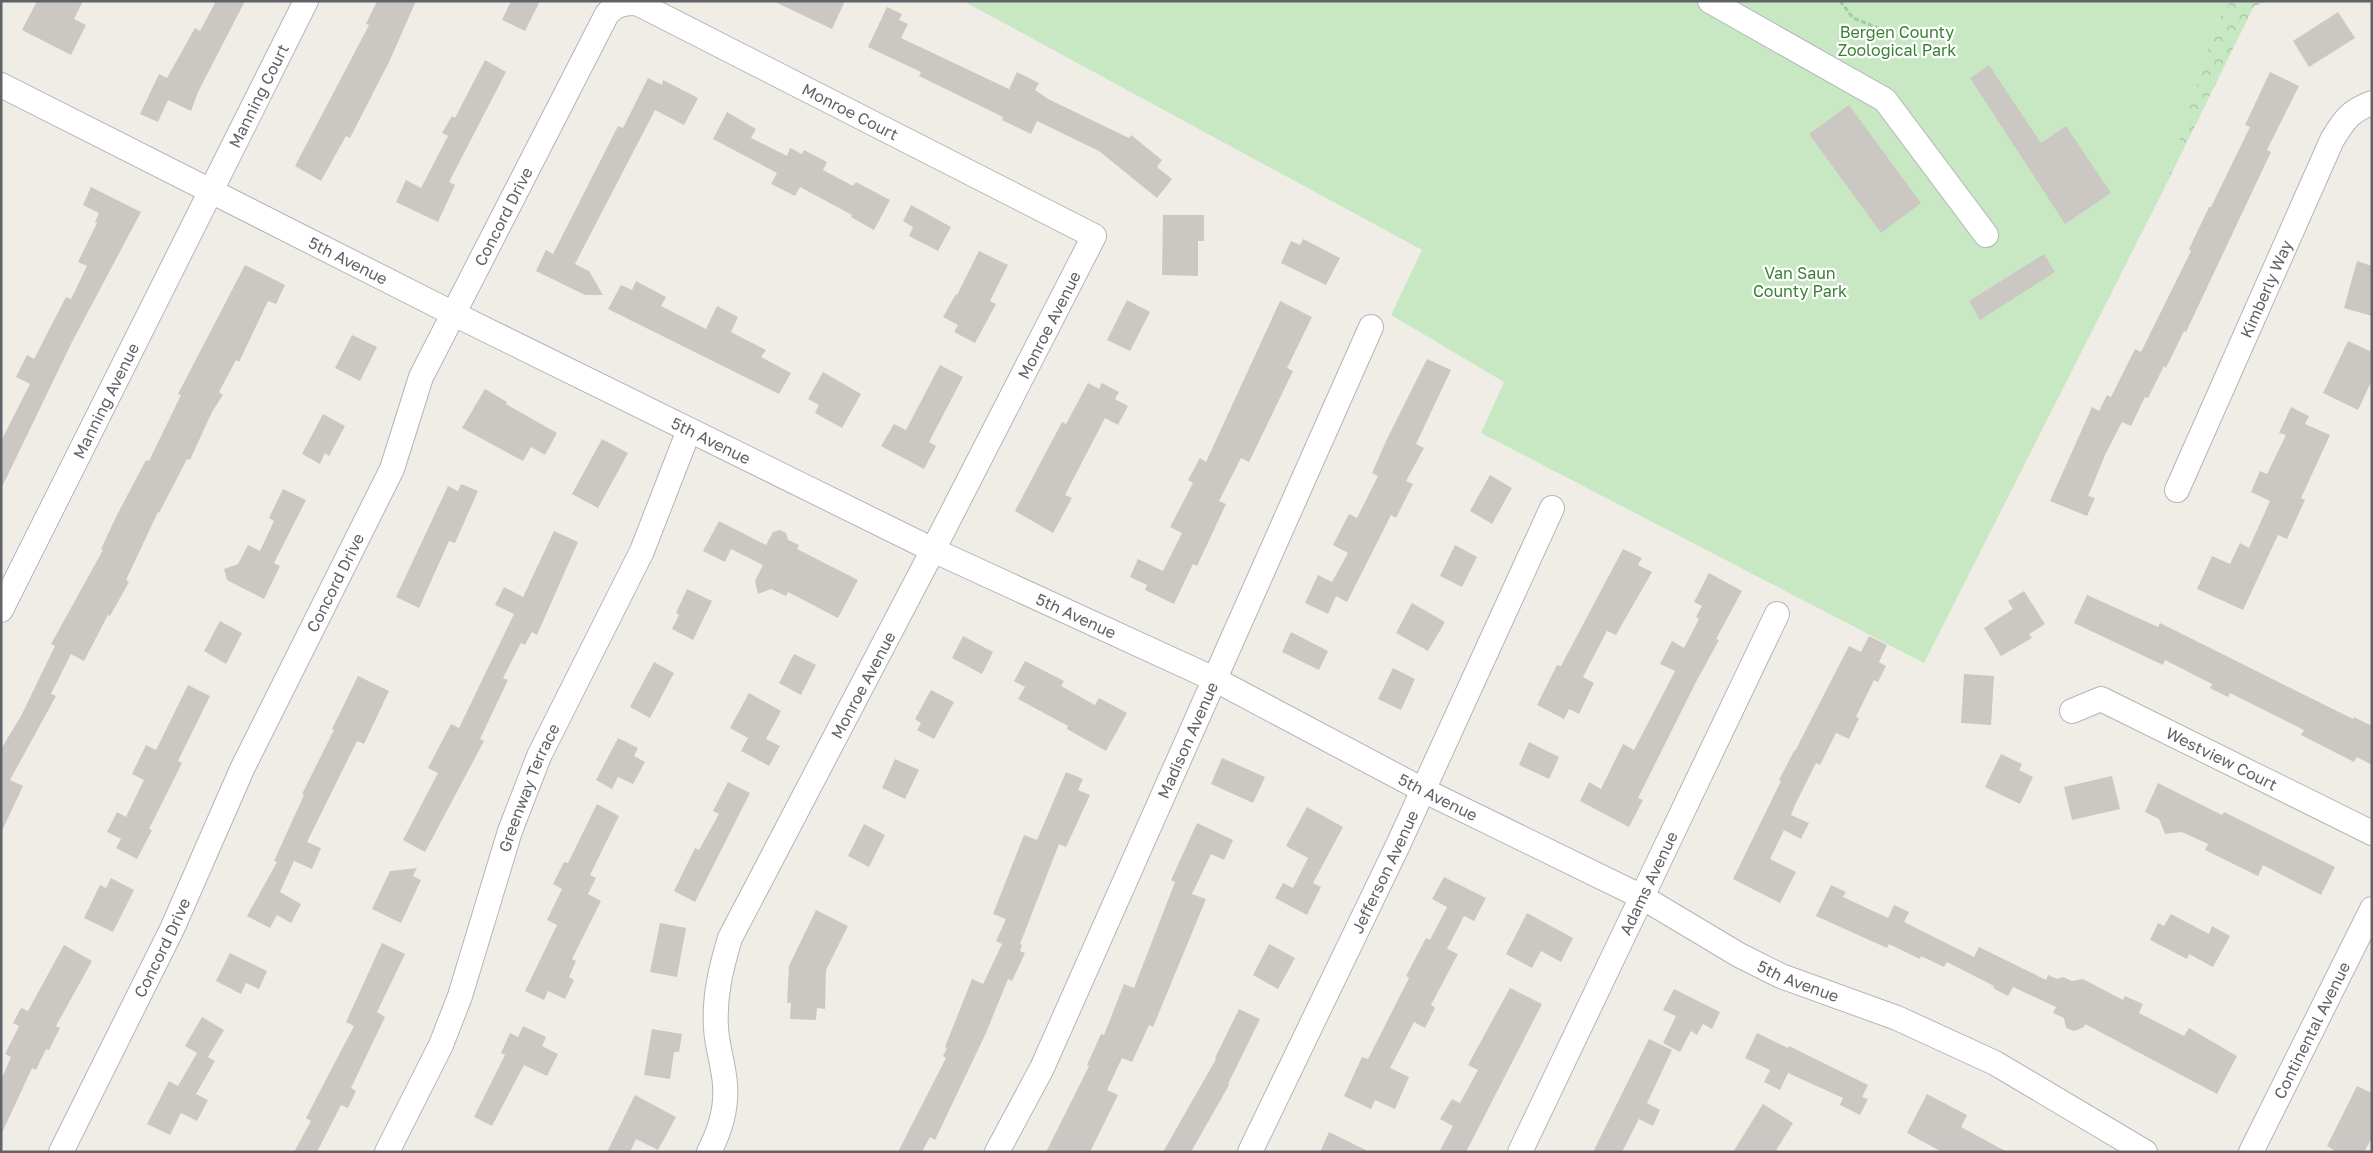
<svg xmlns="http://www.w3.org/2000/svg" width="2373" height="1153" viewBox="0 0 2373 1153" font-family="'Golos Text',sans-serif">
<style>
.forest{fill:url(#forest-crowns)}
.green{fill:#c8e8c4}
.building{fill:#cbc8c3}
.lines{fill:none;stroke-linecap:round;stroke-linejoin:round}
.minor-casing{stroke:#b2b5b9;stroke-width:26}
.path{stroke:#9ecca5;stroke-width:3;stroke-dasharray:5 2.5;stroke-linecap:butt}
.minor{stroke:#fff;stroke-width:24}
.labels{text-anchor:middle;stroke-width:4.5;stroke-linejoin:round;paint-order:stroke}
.park-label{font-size:16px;fill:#3a8134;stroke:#fff}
.street-label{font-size:16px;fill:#5e6367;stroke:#fff}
</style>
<defs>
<pattern id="forest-crowns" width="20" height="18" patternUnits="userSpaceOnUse" patternTransform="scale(1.25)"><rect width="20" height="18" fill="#c8e8c4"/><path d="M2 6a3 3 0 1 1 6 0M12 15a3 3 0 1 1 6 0" fill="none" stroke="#a6c0a3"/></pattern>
</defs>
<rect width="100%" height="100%" fill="#f0ede7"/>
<path class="forest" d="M 2231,1 L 2269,1 L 2254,6 L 2164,189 L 2216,23 Z"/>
<path class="green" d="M 963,1 L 2231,1 L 2216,23 L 2164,189 L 1924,663 L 1481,433 L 1504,382 L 1391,315 L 1422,250 Z"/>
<path class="building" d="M 37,1 L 83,1 L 74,19 L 86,25 L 71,55 L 22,30 Z
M 216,1 L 245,1 L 198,92 L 191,111 L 168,100 L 158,122 L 140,114 L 159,74 L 167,78 L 195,28 L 200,31 Z
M 377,1 L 416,1 L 389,62 L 350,138 L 346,136 L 321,181 L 295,166 L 369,25 L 366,24 Z
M 511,1 L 540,1 L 525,31 L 502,20 Z
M 773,1 L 845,1 L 832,29 Z
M 887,7 L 902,14 L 899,20 L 908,24 L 901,38 L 1009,89 L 1017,72 L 1039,83 L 1035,90 L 1048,99 L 1129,138 L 1131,135 L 1162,160 L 1157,167 L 1172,179 L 1157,198 L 1099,151 L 1037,121 L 1031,134 L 1002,120 L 1003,117 L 919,76 L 921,72 L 868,47 Z
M 2338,12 L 2355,38 L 2309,67 L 2293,41 Z
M 485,60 L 506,72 L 449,182 L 455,185 L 438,222 L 396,202 L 406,180 L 421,188 L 448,136 L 442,133 L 452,116 L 455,118 Z
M 1989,65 L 2041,143 L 2066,126 L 2111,193 L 2065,224 L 1970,78 Z
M 2270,72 L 2299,86 L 2267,150 L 2271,152 L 2186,332 L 2184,331 L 2166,368 L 2164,366 L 2148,398 L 2145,397 L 2131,426 L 2122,422 L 2106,453 L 2088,496 L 2095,498 L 2087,516 L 2050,501 L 2092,407 L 2099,411 L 2107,395 L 2111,397 L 2135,349 L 2141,352 L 2191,251 L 2189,249 L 2209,207 L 2211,207 L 2250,127 L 2245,125 Z
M 648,78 L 662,85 L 663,80 L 698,98 L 684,125 L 655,110 L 575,264 L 589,271 L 603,295 L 585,295 L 536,271 L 546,250 L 553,254 L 618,126 L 623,128 Z
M 1849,105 L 1921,203 L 1881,233 L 1809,134 Z
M 727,112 L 756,129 L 751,138 L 787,156 L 790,148 L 802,154 L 804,150 L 827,162 L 823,170 L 853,186 L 856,182 L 890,200 L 874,230 L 851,217 L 852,215 L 800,187 L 795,196 L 771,184 L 777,173 L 713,139 Z
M 91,187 L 141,212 L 72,342 L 1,489 L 1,441 L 30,384 L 16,377 L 27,355 L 34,359 L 66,297 L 71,299 L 87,266 L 78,262 L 97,223 L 95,222 L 99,213 L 83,205 Z
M 911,205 L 951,227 L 938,251 L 909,236 L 913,227 L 903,221 Z
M 1163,215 L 1204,215 L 1204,241 L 1198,241 L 1198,276 L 1162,275 Z
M 1303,239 L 1340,258 L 1326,285 L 1281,263 L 1291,241 L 1300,245 Z
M 979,251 L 1008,265 L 990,301 L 996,304 L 975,343 L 954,332 L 958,325 L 943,317 L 956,294 L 957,295 Z
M 2044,254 L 2055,272 L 1980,320 L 1969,301 Z
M 2357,261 L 2372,266 L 2372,316 L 2344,308 Z
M 245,265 L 285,285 L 276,304 L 268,301 L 239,362 L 236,360 L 219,392 L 223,395 L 212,412 L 190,460 L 187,459 L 159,513 L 158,512 L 126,580 L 129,582 L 110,616 L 108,615 L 84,661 L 71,654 L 51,694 L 56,696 L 10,780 L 23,786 L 1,833 L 1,749 L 21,716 L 55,646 L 51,644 L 103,550 L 101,549 L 117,515 L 146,460 L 149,461 L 181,395 L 178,394 Z
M 636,281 L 666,297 L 661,306 L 706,329 L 717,306 L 738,317 L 731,332 L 766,350 L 761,357 L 791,373 L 779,394 L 608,309 L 621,285 L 632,290 Z
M 1127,300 L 1150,312 L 1130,351 L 1107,340 Z
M 1280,301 L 1312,317 L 1287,368 L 1293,371 L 1249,462 L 1241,458 L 1219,501 L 1226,504 L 1197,566 L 1193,564 L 1174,604 L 1145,590 L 1147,585 L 1130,577 L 1138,559 L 1163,571 L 1182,533 L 1170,527 L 1193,483 L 1188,480 L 1200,458 L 1206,462 Z
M 352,335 L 377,347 L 360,381 L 335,368 Z
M 2348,341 L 2372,352 L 2372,380 L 2358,410 L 2323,393 Z
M 1427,359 L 1451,370 L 1416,444 L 1424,448 L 1406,481 L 1413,484 L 1396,518 L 1391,515 L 1347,602 L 1336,596 L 1328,614 L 1305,603 L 1318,575 L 1332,582 L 1348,553 L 1333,545 L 1349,514 L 1357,518 L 1378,476 L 1372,473 L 1387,439 Z
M 940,365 L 963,377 L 929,442 L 936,446 L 924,469 L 881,446 L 894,424 L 906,430 Z
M 823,372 L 861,394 L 842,428 L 815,413 L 819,405 L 808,399 Z
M 1088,383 L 1099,389 L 1102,383 L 1119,392 L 1115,399 L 1128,406 L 1118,425 L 1105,418 L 1065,495 L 1072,498 L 1053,533 L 1015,511 L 1062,422 L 1066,424 Z
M 485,389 L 507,402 L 506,404 L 557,433 L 545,455 L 531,447 L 523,461 L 462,428 Z
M 2291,407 L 2309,416 L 2305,424 L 2330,435 L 2301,498 L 2305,500 L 2287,539 L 2278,535 L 2243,610 L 2197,589 L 2212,556 L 2230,564 L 2240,543 L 2249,548 L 2270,501 L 2251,492 L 2260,471 L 2267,474 L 2286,435 L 2279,433 Z
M 323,414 L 345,426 L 329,456 L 325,453 L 320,464 L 302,454 Z
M 602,439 L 628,453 L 598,508 L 572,494 Z
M 1490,475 L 1512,488 L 1492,524 L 1470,511 Z
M 461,484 L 478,491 L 455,543 L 449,541 L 419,608 L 396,597 L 448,486 L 458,491 Z
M 283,489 L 306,500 L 274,563 L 280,566 L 264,599 L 227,580 L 224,569 L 238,564 L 248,545 L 260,551 L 274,521 L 269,518 Z
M 719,521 L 766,545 L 773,532 L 780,530 L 786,533 L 788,540 L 799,545 L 797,549 L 858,580 L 838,618 L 788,592 L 786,596 L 771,589 L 758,594 L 755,581 L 763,565 L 731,549 L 725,562 L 703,551 Z
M 554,531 L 578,542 L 537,635 L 532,632 L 525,645 L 521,643 L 503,678 L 508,680 L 480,739 L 484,741 L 425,852 L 403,840 L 438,773 L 428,768 L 451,724 L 459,728 L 514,614 L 495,605 L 504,587 L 523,597 Z
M 1455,545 L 1477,557 L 1462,587 L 1440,576 Z
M 1623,549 L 1642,558 L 1638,565 L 1652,572 L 1616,635 L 1607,631 L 1583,677 L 1594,683 L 1579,714 L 1569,709 L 1564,719 L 1537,705 L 1557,665 L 1561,666 Z
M 1709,573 L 1742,591 L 1716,639 L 1719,640 L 1696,682 L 1638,798 L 1643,800 L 1629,827 L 1580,801 L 1589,782 L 1601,789 L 1623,744 L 1634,750 L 1675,671 L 1660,664 L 1672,641 L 1684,648 L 1699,619 L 1696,617 L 1702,606 L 1694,602 Z
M 687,589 L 712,601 L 693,640 L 672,629 L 679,615 L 676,613 Z
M 2024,591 L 2045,624 L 2029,634 L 2032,638 L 2001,656 L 1984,628 L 2013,609 L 2008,601 Z
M 2087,595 L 2158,627 L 2160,623 L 2353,719 L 2354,717 L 2372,726 L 2372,765 L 2357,757 L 2354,762 L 2301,735 L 2304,730 L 2230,693 L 2228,697 L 2210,688 L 2212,684 L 2165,660 L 2163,665 L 2074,623 Z
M 1412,603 L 1445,622 L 1428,651 L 1396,633 Z
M 220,621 L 242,633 L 226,664 L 204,651 Z
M 1291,632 L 1328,651 L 1319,670 L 1282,652 Z
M 963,636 L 993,652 L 982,674 L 952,658 Z
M 1869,636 L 1887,645 L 1879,662 L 1886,666 L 1878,682 L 1874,680 L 1856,717 L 1859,718 L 1849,739 L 1836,733 L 1820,765 L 1816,763 L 1795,805 L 1791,815 L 1809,823 L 1801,839 L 1784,830 L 1770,859 L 1796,872 L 1780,903 L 1733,879 L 1781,781 L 1779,780 L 1794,751 L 1795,751 L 1849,646 L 1861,652 Z
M 794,654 L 816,665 L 801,695 L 779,683 Z
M 1025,661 L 1064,681 L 1061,686 L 1095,705 L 1099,698 L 1127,713 L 1106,751 L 1067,729 L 1068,726 L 1018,699 L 1025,687 L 1014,681 Z
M 654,662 L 674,673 L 650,718 L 630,707 Z
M 1393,668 L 1415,679 L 1401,710 L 1378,699 Z
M 1964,674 L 1994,676 L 1991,725 L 1961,723 Z
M 358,676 L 389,691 L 364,744 L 357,741 L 307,842 L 321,848 L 312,869 L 294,861 L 280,892 L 301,904 L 291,923 L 277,915 L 270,928 L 247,916 L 277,862 L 274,861 L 304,795 L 302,794 L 334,730 L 332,729 Z
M 188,685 L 210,696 L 178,761 L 182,763 L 149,829 L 152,830 L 137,859 L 116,848 L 121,839 L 107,832 L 117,812 L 126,817 L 144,780 L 132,774 L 146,745 L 156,750 Z
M 931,690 L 954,702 L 934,739 L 917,730 L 921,723 L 915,719 Z
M 749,693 L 781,711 L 766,739 L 780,746 L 769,766 L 741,751 L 748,738 L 730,728 Z
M 618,738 L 638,748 L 634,756 L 645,762 L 633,784 L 618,777 L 612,789 L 596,780 Z
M 1529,742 L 1559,757 L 1549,779 L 1519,765 Z
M 2001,754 L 2022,764 L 2019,770 L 2033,777 L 2020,804 L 1985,787 Z
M 1222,758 L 1265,777 L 1253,803 L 1211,784 Z
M 895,759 L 919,770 L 905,799 L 882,788 Z
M 1066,772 L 1083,779 L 1078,790 L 1090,795 L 1066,847 L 1059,844 L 1020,944 L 1022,945 L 1020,951 L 1025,953 L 1012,981 L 1008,979 L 986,1033 L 935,1140 L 930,1137 L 922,1152 L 898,1152 L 946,1058 L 943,1056 L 947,1048 L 945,1047 L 972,979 L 983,984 L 1002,944 L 996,941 L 1006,919 L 993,914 L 1024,835 L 1037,840 Z
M 2112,776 L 2120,809 L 2072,820 L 2064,787 Z
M 728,782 L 750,793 L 695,902 L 674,891 L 695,848 L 699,850 L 719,814 L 713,811 Z
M 2158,783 L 2222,815 L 2224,812 L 2335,867 L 2321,895 L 2263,865 L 2258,876 L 2205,850 L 2208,844 L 2182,832 L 2165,834 L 2159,819 L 2145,812 Z
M 597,804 L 619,816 L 590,875 L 596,878 L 588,894 L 601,901 L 572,959 L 576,961 L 569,977 L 574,980 L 565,999 L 548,991 L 544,1000 L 525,991 L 557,925 L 547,920 L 562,889 L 553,884 L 564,862 L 568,863 Z
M 1307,807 L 1343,827 L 1313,883 L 1321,887 L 1307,915 L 1275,898 L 1283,883 L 1293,888 L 1308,858 L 1286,846 Z
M 1197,823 L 1233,840 L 1224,860 L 1211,854 L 1192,894 L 1206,899 L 1153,1027 L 1149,1025 L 1132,1062 L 1122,1058 L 1107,1090 L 1118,1095 L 1090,1152 L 1046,1152 L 1089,1066 L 1087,1065 L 1101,1034 L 1104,1035 L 1124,984 L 1134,988 L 1175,882 L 1171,880 Z
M 864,824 L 885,835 L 869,867 L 848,856 Z
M 417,868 L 413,876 L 421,880 L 401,923 L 372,909 L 390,871 Z
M 1444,877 L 1486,898 L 1474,921 L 1464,916 L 1447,949 L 1458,954 L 1431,1005 L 1435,1008 L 1425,1028 L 1414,1022 L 1390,1068 L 1409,1077 L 1395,1109 L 1375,1100 L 1371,1109 L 1344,1096 L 1362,1057 L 1368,1059 L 1409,978 L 1406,976 L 1426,938 L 1430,940 L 1447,907 L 1432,899 Z
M 111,878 L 134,890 L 113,932 L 84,918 L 100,885 L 106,888 Z
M 1831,885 L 1846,892 L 1843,897 L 1888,918 L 1894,905 L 1909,912 L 1904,922 L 1974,957 L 1979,947 L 2046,980 L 2048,975 L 2057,979 L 2063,977 L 2072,981 L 2083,979 L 2123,1000 L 2125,996 L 2143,1004 L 2139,1013 L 2184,1036 L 2189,1028 L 2237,1056 L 2217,1094 L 2085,1024 L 2084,1027 L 2074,1031 L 2066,1028 L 2064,1018 L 2053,1013 L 2056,1007 L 2013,987 L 2008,996 L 1993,988 L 1994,986 L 1947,962 L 1944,967 L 1921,956 L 1920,959 L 1889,944 L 1887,948 L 1816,916 Z
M 816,910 L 848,926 L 826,970 L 825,1009 L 817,1008 L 816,1020 L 790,1019 L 791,1003 L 787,1003 L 789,966 Z
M 1527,913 L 1573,938 L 1561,962 L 1541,951 L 1532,968 L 1506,954 Z
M 2171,914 L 2209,934 L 2212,926 L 2230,936 L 2213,967 L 2189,954 L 2187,959 L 2150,940 L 2158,923 L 2164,926 Z
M 660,923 L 686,928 L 677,977 L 650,972 Z
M 382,943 L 405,954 L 377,1012 L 385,1017 L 351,1088 L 356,1091 L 348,1108 L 341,1105 L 317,1152 L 294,1152 L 311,1121 L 306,1118 L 354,1026 L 346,1022 Z
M 1269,944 L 1295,958 L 1278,989 L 1253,975 Z
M 64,945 L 92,961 L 56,1026 L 60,1028 L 49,1050 L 46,1049 L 36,1070 L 32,1068 L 1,1135 L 1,1080 L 11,1057 L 5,1054 L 19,1026 L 13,1023 L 21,1008 L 28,1011 Z
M 230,953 L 267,971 L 259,989 L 246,983 L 241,994 L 216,981 Z
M 1510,988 L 1542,1004 L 1466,1152 L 1439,1152 L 1453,1126 L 1440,1119 L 1452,1099 L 1460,1103 L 1478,1070 L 1468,1065 Z
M 1674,989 L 1720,1012 L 1712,1029 L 1703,1024 L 1697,1035 L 1691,1031 L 1680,1052 L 1663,1043 L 1676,1016 L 1663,1010 Z
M 1239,1009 L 1260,1019 L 1228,1084 L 1229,1085 L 1191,1152 L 1163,1152 L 1216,1059 L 1215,1058 Z
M 202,1017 L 224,1030 L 208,1057 L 215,1061 L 196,1094 L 208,1100 L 197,1121 L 181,1113 L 170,1135 L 147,1124 L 169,1081 L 178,1086 L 197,1053 L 185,1046 Z
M 523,1026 L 546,1037 L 542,1046 L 558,1054 L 547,1076 L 524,1065 L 492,1126 L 474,1117 L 505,1055 L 501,1053 L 510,1033 L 518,1037 Z
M 652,1029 L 682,1034 L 679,1052 L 674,1052 L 670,1079 L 644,1075 Z
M 1757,1033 L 1788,1048 L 1789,1046 L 1868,1085 L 1862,1097 L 1868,1099 L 1860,1115 L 1840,1105 L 1843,1098 L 1788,1073 L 1780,1090 L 1764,1082 L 1770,1070 L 1745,1058 Z
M 1649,1039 L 1672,1050 L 1647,1103 L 1660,1110 L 1653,1126 L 1639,1119 L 1622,1152 L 1593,1152 Z
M 2357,1086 L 2372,1093 L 2372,1138 L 2364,1152 L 2337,1152 L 2327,1146 Z
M 1927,1094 L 1967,1115 L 1961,1127 L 2007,1152 L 1942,1152 L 1907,1133 Z
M 635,1095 L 676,1117 L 658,1150 L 636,1139 L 630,1152 L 607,1152 Z
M 1763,1104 L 1793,1123 L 1775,1152 L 1733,1152 Z
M 1329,1132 L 1370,1152 L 1320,1152 Z"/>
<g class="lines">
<g class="minor-casing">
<g id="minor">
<path d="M 1710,1 L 1885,100 L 1986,235"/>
<path id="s1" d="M 1,85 L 452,313 L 933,550 L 1214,679 L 1423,790 L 1642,897 L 1739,955 L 1781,976 L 1897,1018 L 1995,1063 L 2145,1152"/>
<path id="s2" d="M 2177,490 L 2332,140 C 2344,120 2350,111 2372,103"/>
<path id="s3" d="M 1,610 L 306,1"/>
<path id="s4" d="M 2072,711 L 2101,699 L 2372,833"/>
<path id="s5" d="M 61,1152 L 172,929 L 243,767 L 392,469 L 421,377 L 607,14 C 616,4 624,3 637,3 L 1094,236 L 933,550 L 730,938 C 721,968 714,996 716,1028 C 717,1047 724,1066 725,1085 C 727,1109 720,1131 709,1152"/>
<path id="s6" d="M 387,1152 L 441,1045 L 460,996 L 510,831 L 539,756 L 642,551 L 689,430"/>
<path id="s7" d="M 997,1152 L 1042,1068 L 1371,327"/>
<path id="s8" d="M 1250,1152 L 1398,845 L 1552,508"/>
<path id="s9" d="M 1520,1152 C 1605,972 1692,794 1777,614"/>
<path id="s10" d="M 2251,1152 L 2372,909"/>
</g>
</g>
<path class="path" d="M 1840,1 L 1853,18 L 1883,30"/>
<use href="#minor" class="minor"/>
</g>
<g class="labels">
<g class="park-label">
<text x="1897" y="38">Bergen County<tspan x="1897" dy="18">Zoological Park</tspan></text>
<text x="1800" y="279">Van Saun<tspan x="1800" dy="18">County Park</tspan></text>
</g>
<g class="street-label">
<text dy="6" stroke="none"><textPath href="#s3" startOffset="575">Manning Court</textPath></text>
<text dy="6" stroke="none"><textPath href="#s5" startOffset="1536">Monroe Court</textPath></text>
<text dy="6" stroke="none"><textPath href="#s5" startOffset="1036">Concord Drive</textPath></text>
<text dy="6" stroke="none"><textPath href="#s1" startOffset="389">5th Avenue</textPath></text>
<text dy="6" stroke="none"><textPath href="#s2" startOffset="220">Kimberly Way</textPath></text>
<text transform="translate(1049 325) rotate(-63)" y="6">Monroe Avenue</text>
<text dy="6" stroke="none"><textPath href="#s3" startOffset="234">Manning Avenue</textPath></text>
<text dy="6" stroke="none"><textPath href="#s1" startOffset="794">5th Avenue</textPath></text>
<text dy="6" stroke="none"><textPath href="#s5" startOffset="632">Concord Drive</textPath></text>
<text dy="6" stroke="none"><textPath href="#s1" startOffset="1199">5th Avenue</textPath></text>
<text transform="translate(863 685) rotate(-62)" y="6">Monroe Avenue</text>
<text dy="6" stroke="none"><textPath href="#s7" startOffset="454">Madison Avenue</textPath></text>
<text dy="6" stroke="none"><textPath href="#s4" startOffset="166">Westview Court</textPath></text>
<text dy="6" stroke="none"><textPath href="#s6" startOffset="392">Greenway Terrace</textPath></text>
<text dy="6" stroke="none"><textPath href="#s1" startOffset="1604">5th Avenue</textPath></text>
<text dy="6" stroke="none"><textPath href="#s8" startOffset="311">Jefferson Avenue</textPath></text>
<text dy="6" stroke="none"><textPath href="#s9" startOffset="298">Adams Avenue</textPath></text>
<text dy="6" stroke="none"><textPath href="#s5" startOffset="228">Concord Drive</textPath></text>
<text dy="6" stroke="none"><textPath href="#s1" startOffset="2009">5th Avenue</textPath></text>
<text dy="6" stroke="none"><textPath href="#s10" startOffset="136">Continental Avenue</textPath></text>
</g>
</g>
<rect width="2373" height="1153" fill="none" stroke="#5e6367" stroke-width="5"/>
</svg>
